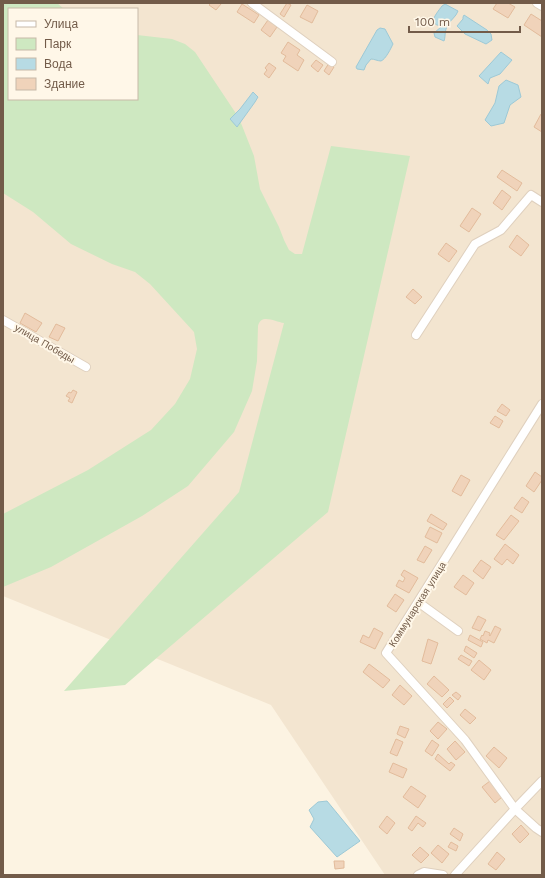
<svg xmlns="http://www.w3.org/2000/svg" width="545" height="878" viewBox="0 0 545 878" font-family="'Work Sans',sans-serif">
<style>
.residential{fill:#f3e5d0;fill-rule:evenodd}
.green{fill:#cee8c1}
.water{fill:#b7dbe4;stroke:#9dc9d6}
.building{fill:#f0d3ba;stroke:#e2bb9b}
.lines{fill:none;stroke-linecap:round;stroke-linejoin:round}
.minor-casing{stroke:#dfd0be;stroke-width:10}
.minor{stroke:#fff;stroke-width:8}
.labels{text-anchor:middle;stroke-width:4;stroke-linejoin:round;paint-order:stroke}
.street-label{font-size:10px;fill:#725b49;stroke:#fff7e8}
</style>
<rect width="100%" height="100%" fill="#fcf3e2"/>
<path class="residential" d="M 3,3 L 542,3 L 542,875 L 385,875 L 271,705 L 3,596 ZM 9,9 L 137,9 L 137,99 L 9,99 Z"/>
<path class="green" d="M 3,3 L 57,3 L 64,9 L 9,9 L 9,99 L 137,99 L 137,35 L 172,39 L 185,44 L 195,52 L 239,118 L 254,156 L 260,189 L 279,227 L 284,240 L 289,250 L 295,254 L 302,254 L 331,146 L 410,156 L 328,512 L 125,685 L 64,691 L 239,492 L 284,323 C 275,322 261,313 258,326 L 257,361 L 252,391 L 234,432 L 188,486 L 142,516 L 51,567 L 3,587 L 3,514 L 88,470 L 151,430 L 175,404 L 190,379 L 197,349 L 194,332 L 150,284 L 135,272 L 112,264 L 71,244 L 33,212 L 3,193 Z"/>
<path class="water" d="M 445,4 L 458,11 C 456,17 451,19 448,25 C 444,31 446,35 444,41 L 435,37 L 434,33 L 441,27 L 442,25 C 437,26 436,25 433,21 C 434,16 439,10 442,6 Z
M 464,15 L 487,30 L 491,34 L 492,40 L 486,44 L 465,34 L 457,26 L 463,19 L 463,17 Z
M 380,28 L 385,29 L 393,44 C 391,48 386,59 381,61 C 378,61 374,59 371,59 L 366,65 L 364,70 L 357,69 L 356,67 L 377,30 Z
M 501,52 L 512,60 L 500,74 L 490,78 L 488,84 L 479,76 Z
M 506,80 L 518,85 L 521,97 L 510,105 L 504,123 L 491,126 L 485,120 L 495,103 L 499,86 Z
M 253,92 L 258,97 L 255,102 L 237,127 L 230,119 L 240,109 Z
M 327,801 L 360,841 L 337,857 L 310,827 L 314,819 L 309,810 L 318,802 Z"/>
<path class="building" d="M 211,3 L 220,3 L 221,4 L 216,10 L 209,5 Z
M 287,3 L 291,5 L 284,17 L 280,14 Z
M 497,3 L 508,3 L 515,7 L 508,18 L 493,9 Z
M 242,4 L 259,15 L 254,23 L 237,12 Z
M 307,5 L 318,11 L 312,23 L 300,17 Z
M 531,14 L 542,21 L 542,37 L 524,25 Z
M 268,20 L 277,27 L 270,37 L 261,30 Z
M 288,42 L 300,50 L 297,55 L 304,60 L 298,71 L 283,61 L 286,56 L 281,53 Z
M 316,60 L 323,65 L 318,72 L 311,66 Z
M 269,63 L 276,68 L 269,78 L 264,74 L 267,70 L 265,68 Z
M 329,63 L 334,67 L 329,75 L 324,71 Z
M 541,114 L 542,115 L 542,132 L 534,127 Z
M 502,170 L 522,183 L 517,191 L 497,177 Z
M 502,190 L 511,197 L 502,210 L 493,203 Z
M 472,208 L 481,214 L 469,232 L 460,226 Z
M 517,235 L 529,245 L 521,256 L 509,247 Z
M 446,243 L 457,251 L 449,262 L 438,254 Z
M 413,289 L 422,297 L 415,304 L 406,297 Z
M 25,313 L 42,323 L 36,332 L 20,323 Z
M 56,324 L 65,328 L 58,341 L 49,337 Z
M 73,390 L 77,392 L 72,403 L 68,401 L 70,398 L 66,396 L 69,392 L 71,393 Z
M 502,404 L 510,410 L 506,416 L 497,411 Z
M 495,416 L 503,421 L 499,428 L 490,423 Z
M 535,472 L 542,477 L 542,480 L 534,492 L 526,486 Z
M 461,475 L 470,480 L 461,496 L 452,491 Z
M 522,497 L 529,502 L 522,513 L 514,508 Z
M 431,514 L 447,524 L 443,530 L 427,521 Z
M 511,515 L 519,521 L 504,540 L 496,535 Z
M 430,527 L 442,533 L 437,543 L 425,537 Z
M 505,544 L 519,555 L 513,564 L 507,559 L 502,565 L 494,559 Z
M 425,546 L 432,550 L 424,563 L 417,560 Z
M 481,560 L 491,567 L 483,579 L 473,571 Z
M 404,570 L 418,578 L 409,593 L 396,586 L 399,580 L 403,582 L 405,578 L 401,575 Z
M 463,575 L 474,583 L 466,595 L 454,587 Z
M 395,594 L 404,600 L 396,612 L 387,606 Z
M 478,616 L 486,620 L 480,631 L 472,628 Z
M 495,626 L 501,629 L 494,643 L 488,640 L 487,643 L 480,639 L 482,635 L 483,636 L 485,631 L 490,633 L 489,635 L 490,636 Z
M 374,628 L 383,633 L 375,649 L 360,642 L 363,635 L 369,638 Z
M 470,635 L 483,642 L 481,647 L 468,640 Z
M 428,639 L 438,643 L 431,664 L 422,661 Z
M 466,646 L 477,653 L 474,658 L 464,651 Z
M 461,655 L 472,661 L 469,666 L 458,659 Z
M 479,660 L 491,670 L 484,680 L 471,670 Z
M 369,664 L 390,680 L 383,688 L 363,672 Z
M 434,676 L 449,690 L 442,697 L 427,684 Z
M 400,685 L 412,696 L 404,705 L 392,695 Z
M 456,692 L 461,696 L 458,700 L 452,695 Z
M 450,697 L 454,701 L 447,708 L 443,704 Z
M 465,709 L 476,718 L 470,724 L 460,715 Z
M 438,722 L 447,729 L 438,739 L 430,731 Z
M 400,726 L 409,729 L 405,738 L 397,734 Z
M 396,739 L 403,742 L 397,756 L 390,753 Z
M 432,740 L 439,745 L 432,756 L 425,751 Z
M 455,741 L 465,752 L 456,760 L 447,749 Z
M 494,747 L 507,758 L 499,768 L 486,756 Z
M 438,754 L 449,764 L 451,762 L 455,765 L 450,771 L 435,759 Z
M 393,763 L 407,769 L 403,778 L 389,772 Z
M 490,781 L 502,797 L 495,803 L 482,787 Z
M 411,786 L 426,796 L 418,808 L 403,797 Z
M 387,816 L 395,823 L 387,834 L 379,827 Z
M 416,816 L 426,823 L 423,827 L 418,823 L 412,831 L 408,828 Z
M 521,825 L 529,834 L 520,843 L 512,834 Z
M 454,828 L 463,834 L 460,841 L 450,834 Z
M 451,842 L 458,846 L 456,851 L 448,847 Z
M 438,845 L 449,854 L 442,863 L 431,853 Z
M 420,847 L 429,855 L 421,863 L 412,855 Z
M 497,852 L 505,859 L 496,870 L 488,864 Z
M 334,861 L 344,861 L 344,868 L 335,869 Z"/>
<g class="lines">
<g class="minor-casing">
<path id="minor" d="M 252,3 L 332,62
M 537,3 L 542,6
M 3,320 L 86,367
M 416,335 L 475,244 L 501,230 L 531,195 L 542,202
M 542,404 L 386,653 L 465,740 L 515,809 L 536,828 L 542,832
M 418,602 L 458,631
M 418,875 L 424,872 L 443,875
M 455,875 L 515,809 L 542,781"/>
</g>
<use href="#minor" class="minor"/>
</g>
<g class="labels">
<g class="street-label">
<text transform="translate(45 343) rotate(30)" y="4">улица Победы</text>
<text transform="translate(417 604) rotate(-58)" y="4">Коммунарская улица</text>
</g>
</g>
<rect width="545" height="878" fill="none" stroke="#725b49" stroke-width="8"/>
<rect x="8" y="8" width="130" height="92" fill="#fff7e8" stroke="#c7b9a8"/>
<rect x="16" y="21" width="20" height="6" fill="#ffffff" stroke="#c7b9a8"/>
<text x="44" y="28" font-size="12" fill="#725b49">Улица</text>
<rect x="16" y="38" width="20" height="12" fill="#cee8c1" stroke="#c7b9a8"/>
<text x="44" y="48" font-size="12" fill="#725b49">Парк</text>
<rect x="16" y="58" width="20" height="12" fill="#b7dbe4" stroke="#c7b9a8"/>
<text x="44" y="68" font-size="12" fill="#725b49">Вода</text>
<rect x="16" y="78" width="20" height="12" fill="#f0d3ba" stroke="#c7b9a8"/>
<text x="44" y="88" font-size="12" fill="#725b49">Здание</text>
<path d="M409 26v6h111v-6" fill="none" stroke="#725b49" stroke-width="2"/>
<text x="415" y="26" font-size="12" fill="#725b49" stroke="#fff7e8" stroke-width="3" paint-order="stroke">100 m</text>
</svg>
